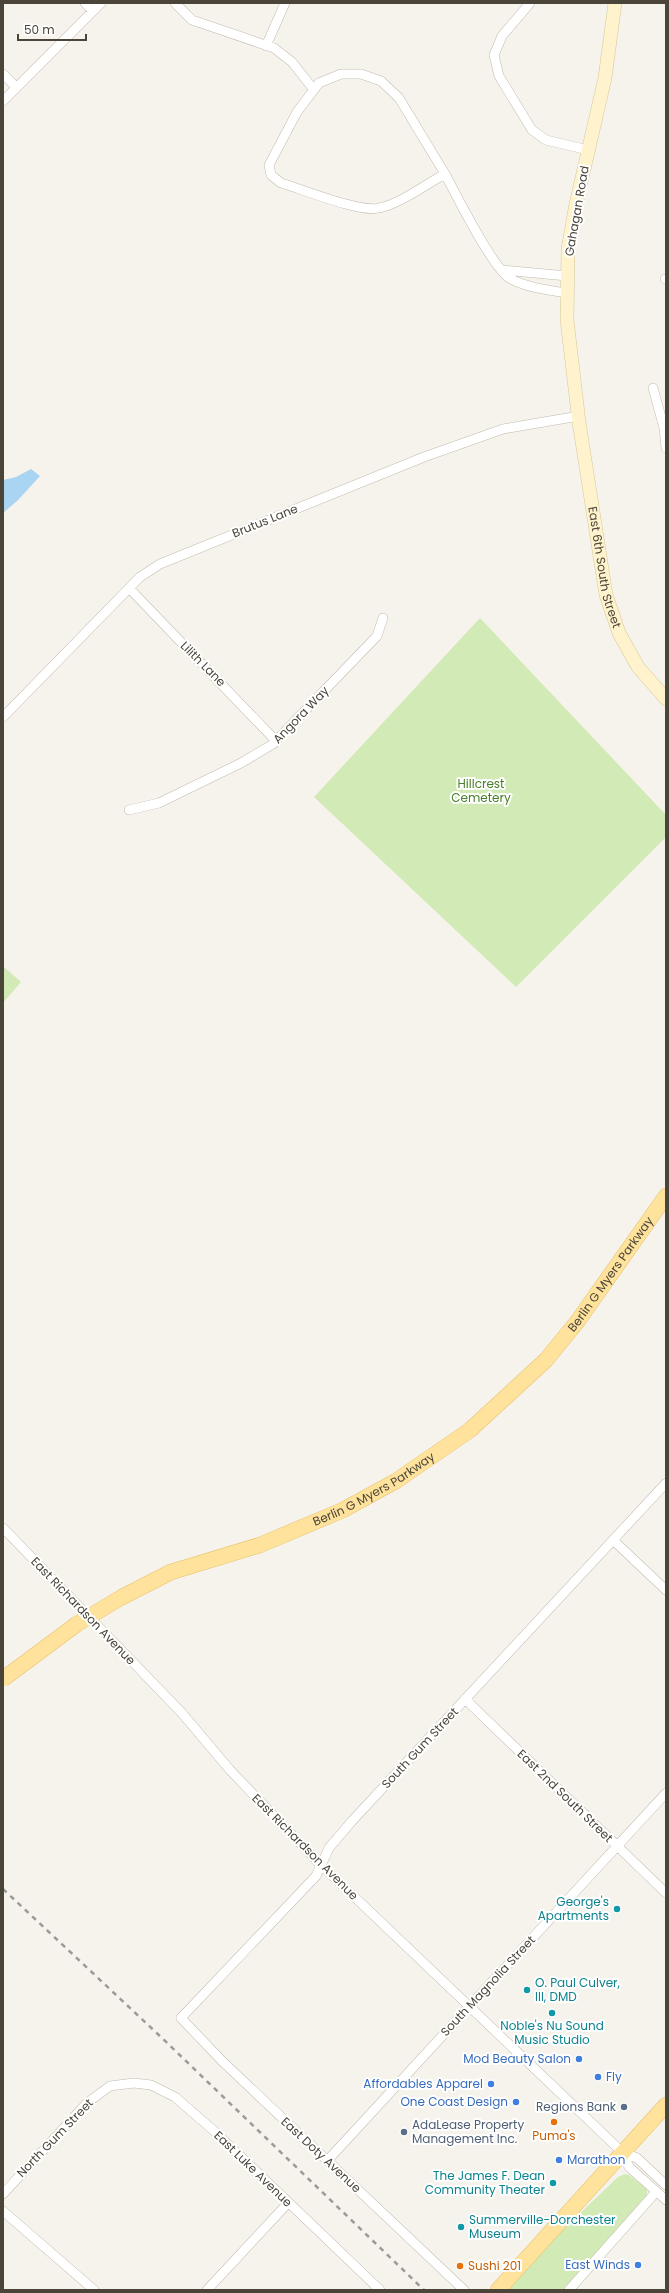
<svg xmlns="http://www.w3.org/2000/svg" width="669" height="2293" viewBox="0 0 669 2293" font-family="Poppins,sans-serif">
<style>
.green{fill:#d2eab5}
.water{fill:#a9d4f2}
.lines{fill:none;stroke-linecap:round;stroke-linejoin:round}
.street-casing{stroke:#c2bbae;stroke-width:10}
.secondary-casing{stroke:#d6c79b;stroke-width:14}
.primary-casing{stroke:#e6c16a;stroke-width:16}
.street{stroke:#fff;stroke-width:9}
.secondary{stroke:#fff3cd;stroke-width:13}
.primary{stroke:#ffe39c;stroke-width:15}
.rail{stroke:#9a9a9a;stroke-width:2.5;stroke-dasharray:5 5;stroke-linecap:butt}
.primary-bridge-casing{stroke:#e6c16a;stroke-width:16;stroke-linecap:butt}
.primary-bridge{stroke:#ffe39c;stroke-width:15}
.culture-dot{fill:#0f9aa8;stroke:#fff;stroke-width:1.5}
.shop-dot{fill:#3f7fe0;stroke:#fff;stroke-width:1.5}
.service-dot{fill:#5c6f8a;stroke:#fff;stroke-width:1.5}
.food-dot{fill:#e8710a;stroke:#fff;stroke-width:1.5}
.labels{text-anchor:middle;stroke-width:4;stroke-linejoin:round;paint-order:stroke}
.street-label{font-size:12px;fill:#4b4439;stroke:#fff}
.park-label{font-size:12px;fill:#4a7f2a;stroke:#fff}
.culture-label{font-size:12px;fill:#0d838f;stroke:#fff;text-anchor:end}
.shop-label{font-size:12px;fill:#366cbe;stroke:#fff;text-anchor:end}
.service-label{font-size:12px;fill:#4e5e75;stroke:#fff;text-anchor:end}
.food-label{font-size:12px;fill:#c56008;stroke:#fff}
</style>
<rect width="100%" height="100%" fill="#f6f3ec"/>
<path class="green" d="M 480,618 L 666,815 L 666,837 L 516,987 L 314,797 Z
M 3,966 L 21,982 L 3,1003 Z
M 625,2174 L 629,2175 L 647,2189 L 647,2196 L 567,2290 L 500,2290 L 618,2177 Z"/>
<path class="water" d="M 31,469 L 40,476 L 18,500 L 3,513 L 3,480 L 16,477 Z"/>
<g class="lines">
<g class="street-casing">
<path id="street" d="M 85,3 L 93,11
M 175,3 L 192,20 L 274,48 L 292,62 L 314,90
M 530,3 L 502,36 L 494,55 L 499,76 L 532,130 L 546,140 L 588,150
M 266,46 L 285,3
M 3,74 L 16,87
M 3,101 L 101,3
M 445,174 C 426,184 400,204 379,208 C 360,213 302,189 281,183 L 271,175 L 269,165 L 297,112 L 319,83 L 341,74 L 361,74 L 381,81 L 399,98 L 442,169 L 445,174 C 456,194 493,270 511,279 C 528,288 548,290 567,293
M 502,270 L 567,276
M 665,279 L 666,279
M 653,388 L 664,428 L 666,448
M 129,588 L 276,741
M 3,717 L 140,577 L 160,564 L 424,457 L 503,429 L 579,416
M 129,810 L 159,803 L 241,763 L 273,744 L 377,636 L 383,618
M 3,1528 L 181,1712 L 230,1770 L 321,1865 L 599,2130 L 622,2152 L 637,2158 L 666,2185
M 613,1540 L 666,1590
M 465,1699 L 666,1893
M 622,2152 L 629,2167 L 666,2200
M 327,2161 L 666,1793
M 3,2194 L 87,2103 L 110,2086 L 134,2083 L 151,2085 L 175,2097 L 213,2130 L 380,2290
M 3,2211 L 94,2290
M 207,2290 L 288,2203
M 464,2290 L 222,2061 L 181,2018 L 316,1876 L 329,1848 L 352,1821 L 666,1483
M 569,2290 L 656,2192"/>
</g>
<g class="secondary-casing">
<g id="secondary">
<path id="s1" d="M 615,3 L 605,78 L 576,204 L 568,249 L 567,320 L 579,422 L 606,595 L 619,633 L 638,667 L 666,699"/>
</g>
</g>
<g class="primary-casing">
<g id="primary">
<path id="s2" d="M 122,1597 L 171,1572 L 260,1545 L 343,1510 L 396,1481 L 470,1430 L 546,1360 L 577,1322 L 666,1196"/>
<path d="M 498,2290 L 666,2105"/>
</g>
</g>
<use href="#street" class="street"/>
<use href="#secondary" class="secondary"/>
<use href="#primary" class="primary"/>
<path class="rail" d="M 3,1889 L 161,2037 L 424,2290"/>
<g class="primary-bridge-casing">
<path id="primary-bridge" d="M 3,1679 L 77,1624 L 122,1597"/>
</g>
<use href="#primary-bridge" class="primary-bridge"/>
</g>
<g class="culture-dot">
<circle cx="617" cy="1909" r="4"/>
<circle cx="527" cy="1990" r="4"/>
<circle cx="552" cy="2013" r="4"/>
<circle cx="553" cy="2183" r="4"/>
<circle cx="461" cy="2227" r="4"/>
</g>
<g class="shop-dot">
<circle cx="579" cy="2059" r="4"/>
<circle cx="598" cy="2077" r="4"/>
<circle cx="491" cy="2084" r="4"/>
<circle cx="516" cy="2102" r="4"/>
<circle cx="559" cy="2160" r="4"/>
<circle cx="638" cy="2265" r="4"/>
</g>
<g class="service-dot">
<circle cx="624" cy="2107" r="4"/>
<circle cx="404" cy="2132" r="4"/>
</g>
<g class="food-dot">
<circle cx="554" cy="2122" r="4"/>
<circle cx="460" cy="2266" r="4"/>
</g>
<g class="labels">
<g class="street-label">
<text transform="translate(577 211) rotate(-80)" y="4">Gahagan Road</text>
<text transform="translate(265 521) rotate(-22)" y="4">Brutus Lane</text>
<text dy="4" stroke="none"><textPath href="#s1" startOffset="572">East 6th South Street</textPath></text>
<text transform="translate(203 664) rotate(45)" y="4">Lilith Lane</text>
<text transform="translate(301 715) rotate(-46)" y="4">Angora Way</text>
<text dy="4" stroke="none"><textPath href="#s2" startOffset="599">Berlin G Myers Parkway</textPath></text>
<text dy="4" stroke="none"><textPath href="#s2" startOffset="275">Berlin G Myers Parkway</textPath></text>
<text transform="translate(83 1611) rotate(46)" y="4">East Richardson Avenue</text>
<text transform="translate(420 1748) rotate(-47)" y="4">South Gum Street</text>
<text transform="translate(565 1796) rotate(44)" y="4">East 2nd South Street</text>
<text transform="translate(305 1847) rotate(45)" y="4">East Richardson Avenue</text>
<text transform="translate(488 1986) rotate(-47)" y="4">South Magnolia Street</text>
<text transform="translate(55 2138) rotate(-46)" y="4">North Gum Street</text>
<text transform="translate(321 2155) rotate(43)" y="4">East Doty Avenue</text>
<text transform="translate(253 2169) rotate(44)" y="4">East Luke Avenue</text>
</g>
<g class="park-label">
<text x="481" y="788">Hillcrest<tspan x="481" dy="14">Cemetery</tspan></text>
</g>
<g class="culture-label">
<text x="609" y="1906">George's<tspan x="609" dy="14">Apartments</tspan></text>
<text x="535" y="1987" text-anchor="start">O. Paul Culver,<tspan x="535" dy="14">III, DMD</tspan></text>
<text x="552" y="2030" text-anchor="middle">Noble's Nu Sound<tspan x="552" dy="14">Music Studio</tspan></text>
<text x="545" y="2180">The James F. Dean<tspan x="545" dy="14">Community Theater</tspan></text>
<text x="469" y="2224" text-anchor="start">Summerville-Dorchester<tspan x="469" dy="14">Museum</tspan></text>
</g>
<g class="shop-label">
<text x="571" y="2063">Mod Beauty Salon</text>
<text x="606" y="2081" text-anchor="start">Fly</text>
<text x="483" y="2088">Affordables Apparel</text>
<text x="508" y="2106">One Coast Design</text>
<text x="567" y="2164" text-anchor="start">Marathon</text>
<text x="630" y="2269">East Winds</text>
</g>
<g class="service-label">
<text x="616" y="2111">Regions Bank</text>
<text x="412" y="2129" text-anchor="start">AdaLease Property<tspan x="412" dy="14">Management Inc.</tspan></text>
</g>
<g class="food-label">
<text x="554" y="2140">Puma's</text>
<text x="468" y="2270" text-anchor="start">Sushi 201</text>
</g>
</g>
<rect width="669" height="2293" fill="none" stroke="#4b4439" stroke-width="8"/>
<path d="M18 34v6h68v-6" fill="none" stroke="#4b4439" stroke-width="2"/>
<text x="24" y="34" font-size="12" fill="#4b4439" stroke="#ffffff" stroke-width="3" paint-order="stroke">50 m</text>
</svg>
